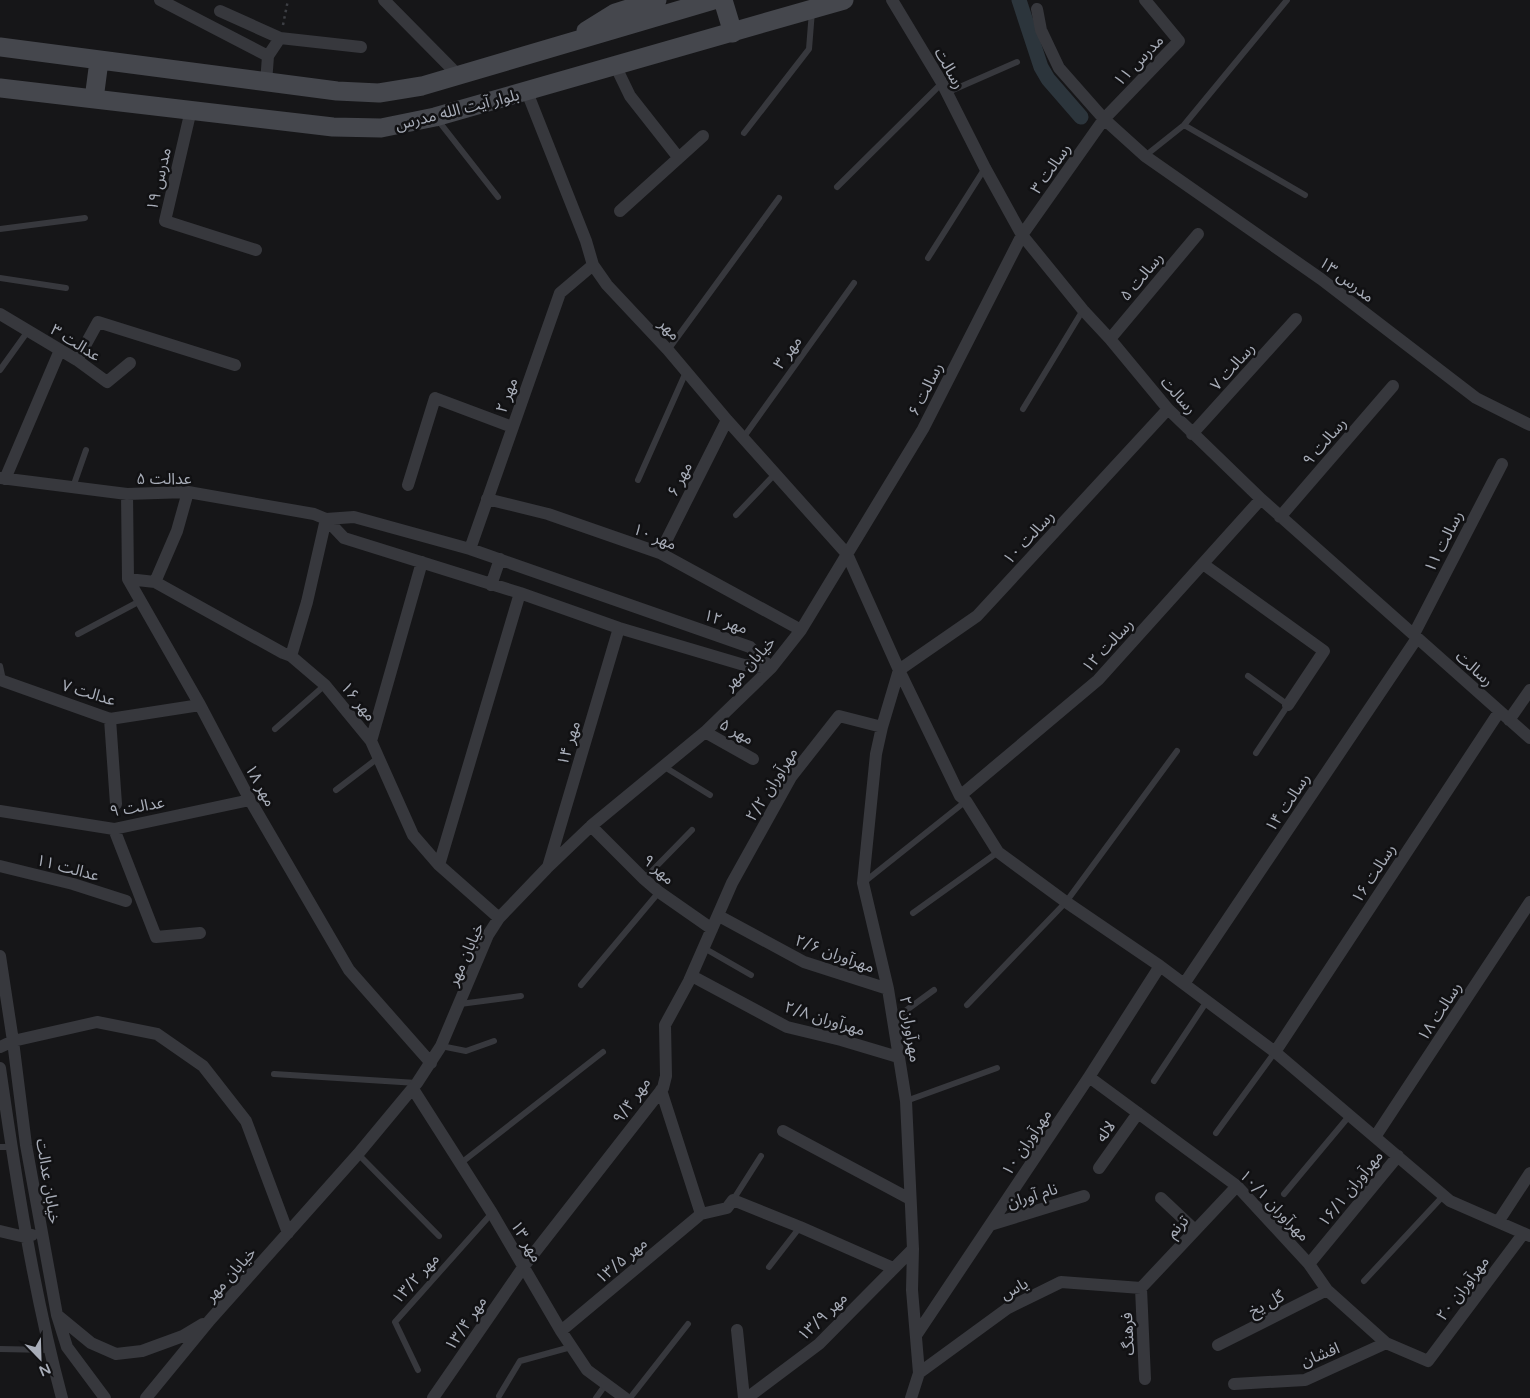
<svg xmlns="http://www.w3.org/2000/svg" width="1530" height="1398" viewBox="0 0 1530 1398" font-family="'Varela Round','Noto Sans Arabic',sans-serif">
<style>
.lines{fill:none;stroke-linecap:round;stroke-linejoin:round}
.canal{stroke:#2c353c;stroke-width:15}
.path{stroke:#3d3f44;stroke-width:2.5;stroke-dasharray:2.5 4;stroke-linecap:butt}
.lane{stroke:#37383d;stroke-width:6}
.street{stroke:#37383d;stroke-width:12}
.secondary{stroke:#45474d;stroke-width:19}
.labels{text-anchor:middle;stroke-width:5;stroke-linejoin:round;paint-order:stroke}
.street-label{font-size:16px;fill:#a8adb8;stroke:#111113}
</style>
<rect width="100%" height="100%" fill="#161618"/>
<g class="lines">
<path class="canal" d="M 1019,0 L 1041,67 L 1048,79 L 1081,117"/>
<path class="path" d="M 283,25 L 288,0"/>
<path class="lane" d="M 946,93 L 1017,62
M 437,119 L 498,197
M 1184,125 L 1305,195
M 744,133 L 809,49 L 812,11
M 1145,156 L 1184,125 L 1287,0
M 837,187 L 942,83
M 0,229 L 85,218
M 928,258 L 985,168
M 0,278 L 66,288
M 668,350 L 779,198
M 0,370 L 28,331
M 1023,409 L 1083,310
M 743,438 L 854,283
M 638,480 L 686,372
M 73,487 L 86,450
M 736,515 L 775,474
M 78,634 L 140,601
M 0,666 L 3,680
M 1248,676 L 1288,705 L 1256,753
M 275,729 L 325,685
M 663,766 L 710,795
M 336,790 L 378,758
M 644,879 L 692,830
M 863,883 L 966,801
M 913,913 L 998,852
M 704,948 L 751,975
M 581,985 L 659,892
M 460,1004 L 521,996
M 967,1005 L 1066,902 L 1177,751
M 893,1020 L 934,990
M 441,1046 L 466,1051 L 494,1041
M 274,1074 L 417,1083
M 1154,1081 L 1207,1001
M 906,1101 L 997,1068
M 1216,1133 L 1275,1052
M 0,1147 L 12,1147
M 358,1154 L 439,1236
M 461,1163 L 603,1052
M 1284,1194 L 1350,1115
M 733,1200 L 761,1156
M 769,1267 L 800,1227
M 1364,1281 L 1444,1195
M 0,1349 L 49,1350
M 418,1370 L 395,1322 L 492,1213
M 499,1396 L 520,1361 L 571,1347
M 596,1398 L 606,1384
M 630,1398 L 688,1324"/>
<path class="street" d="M 160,0 L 268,56
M 384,0 L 458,75
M 892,0 L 942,83 L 985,168 L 1022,235 L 1083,310 L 1110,339 L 1168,409 L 1261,499 L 1530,738
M 1037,9 L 1041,30 L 1059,68 L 1104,119 L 1145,156 L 1321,279 L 1476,398 L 1530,425
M 220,11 L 280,38 L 361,47
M 615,65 L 630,96 L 678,157
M 266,83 L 268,56 L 280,38
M 527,92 L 586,241 L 593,265 L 607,285 L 668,350 L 727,420 L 847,554 L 899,670 L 960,796 L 966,801 L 998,852 L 1066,902 L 1160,966 L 1275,1052 L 1450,1201 L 1530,1236
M 191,110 L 165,221 L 256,250
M 620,211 L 703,136
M 0,314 L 77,360 L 107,382 L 130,363
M 1110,339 L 1198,234
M 77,360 L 98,322 L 235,365
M 1192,434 L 1296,319
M 0,478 L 127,494 L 188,492 L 314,514 L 326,519 L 354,517 L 470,549 L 750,647 L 771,668
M 5,479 L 60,350
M 408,485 L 435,398 L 512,427
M 127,494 L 128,579 L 200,705 L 250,800 L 349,970 L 431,1063
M 487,499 L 548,514 L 660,553 L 801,630
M 1280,517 L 1393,386
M 326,519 L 344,538 L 520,593 L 619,628 L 744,665 L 771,668
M 470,549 L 560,293 L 593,265
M 660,553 L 727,420
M 1203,564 L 1324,651 L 1288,705
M 128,579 L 155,582 L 283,653 L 291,656 L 325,685 L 371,741 L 413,835 L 439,865 L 499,918
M 155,582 L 177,531 L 188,492
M 491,585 L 500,559
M 1414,634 L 1502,464
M 291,656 L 307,602 L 326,519
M 0,680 L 110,719 L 200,705
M 110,719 L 116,804
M 1509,720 L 1530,690
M 705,732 L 753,759
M 371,741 L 422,562
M 960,796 L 1098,680 L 1261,499
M 0,811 L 114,829 L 250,800
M 591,826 L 644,879 L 659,892 L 712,929
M 114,829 L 156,937 L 200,933
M 439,865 L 520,593
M 0,866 L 73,884 L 126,901
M 548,867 L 619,628
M 719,916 L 804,962 L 888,989
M 0,956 L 13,1041 L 26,1145 L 57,1315 L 67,1347 L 105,1398
M 692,976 L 787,1027 L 841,1040 L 898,1057
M 1184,984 L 1417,638
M 0,1047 L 13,1041 L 97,1022 L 157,1034 L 203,1066 L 246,1121 L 288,1233
M 1275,1052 L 1499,712
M 0,1068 C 16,1179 33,1290 62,1398
M 1089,1077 L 1237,1186 L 1309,1264 L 1327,1290 L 1386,1343 L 1428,1361 L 1523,1234
M 413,1089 L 492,1213 L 561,1331 L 587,1370 L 625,1398
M 661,1090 L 701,1214
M 783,1131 L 910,1199
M 1375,1137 L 1530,902
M 1099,1168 L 1138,1113
M 1161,1198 L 1195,1230
M 1498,1222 L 1530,1173
M 990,1225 L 1084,1196
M 0,1231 L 25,1237 L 32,1235
M 1309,1264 L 1398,1156
M 1141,1288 L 1237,1186
M 1141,1288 L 1145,1379
M 57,1315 L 91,1343 L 116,1354 L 142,1351 L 183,1336 L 203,1324
M 737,1330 L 744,1398
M 561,1331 L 701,1214 L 727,1208 L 733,1200 L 800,1227 L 893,1268
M 917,1334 L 1089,1077 L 1160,966
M 1218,1345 L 1327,1290
M 919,1373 L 1008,1308 L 1061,1282 L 1141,1288
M 1234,1384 L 1305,1380 L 1386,1343
M 146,1398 L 210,1320 L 358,1154 L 417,1083 L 441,1046 L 488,935 L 499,918 L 547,868 L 591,826 L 705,732 L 771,668 L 801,630 L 923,429 L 1022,235 L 1104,119 L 1179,41 L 1145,0
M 433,1398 L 524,1266 L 663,1088 L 666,1076 L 665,1025 L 689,981 L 732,883 L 791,777 L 839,716 L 882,727
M 747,1398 L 819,1344 L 913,1249
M 911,1398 L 919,1373 L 912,1290 L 913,1249 L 906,1101 L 888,989 L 863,883 L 876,754 L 882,727 L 899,670 L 977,616 L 1168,409"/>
<path class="secondary" d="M 723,0 L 733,33
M 586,31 L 615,13 L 657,0
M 0,47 L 337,91 L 379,93 L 422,86 L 714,0
M 0,88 L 333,127 L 381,128 L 435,117 L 844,0
M 94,99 L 99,61"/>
</g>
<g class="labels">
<g class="street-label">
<text transform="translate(1138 60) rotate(-46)" y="6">مدرس ۱۱</text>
<text transform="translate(950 68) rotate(61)" y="6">رسالت</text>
<text transform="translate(457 109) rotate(-14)" y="6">بلوار آیت الله مدرس</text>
<text transform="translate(1050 168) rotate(-55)" y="6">رسالت ۳</text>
<text transform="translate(158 179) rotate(-77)" y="6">مدرس ۱۹</text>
<text transform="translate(1141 276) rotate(-50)" y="6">رسالت ۵</text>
<text transform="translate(1347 279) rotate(37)" y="6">مدرس ۱۳</text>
<text transform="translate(670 329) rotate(47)" y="6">مهر</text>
<text transform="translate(76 342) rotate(32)" y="6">عدالت ۳</text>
<text transform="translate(787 352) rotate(-54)" y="6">مهر ۳</text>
<text transform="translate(1232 366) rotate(-48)" y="6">رسالت ۷</text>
<text transform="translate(925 389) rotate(-63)" y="6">رسالت ۶</text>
<text transform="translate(506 395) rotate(-70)" y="6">مهر ۲</text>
<text transform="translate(1179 395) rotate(48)" y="6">رسالت</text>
<text transform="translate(1324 441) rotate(-49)" y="6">رسالت ۹</text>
<text x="164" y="484">عدالت ۵</text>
<text transform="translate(679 479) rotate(-63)" y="6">مهر ۶</text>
<text transform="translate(655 536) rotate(22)" y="6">مهر ۱۰</text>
<text transform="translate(1028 537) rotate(-47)" y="6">رسالت ۱۰</text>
<text transform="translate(1443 541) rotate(-63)" y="6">رسالت ۱۱</text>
<text transform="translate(726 621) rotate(19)" y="6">مهر ۱۲</text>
<text transform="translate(1107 645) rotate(-47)" y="6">رسالت ۱۲</text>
<text transform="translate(749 663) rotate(-47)" y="6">خیابان مهر</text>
<text transform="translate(1475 668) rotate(42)" y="6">رسالت</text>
<text transform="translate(89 692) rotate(17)" y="6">عدالت ۷</text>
<text transform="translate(359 701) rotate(51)" y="6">مهر ۱۶</text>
<text transform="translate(737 731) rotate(29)" y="6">مهر ۵</text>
<text transform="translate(568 743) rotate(-73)" y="6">مهر ۱۴</text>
<text transform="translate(771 784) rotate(-58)" y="6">مهرآوران ۲/۲</text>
<text transform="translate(261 785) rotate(61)" y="6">مهر ۱۸</text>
<text transform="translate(1287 802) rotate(-56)" y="6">رسالت ۱۴</text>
<text transform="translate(137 806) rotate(-10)" y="6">عدالت ۹</text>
<text transform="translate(68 867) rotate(15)" y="6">عدالت ۱۱</text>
<text transform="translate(659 869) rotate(41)" y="6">مهر ۹</text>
<text transform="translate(1373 873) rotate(-57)" y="6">رسالت ۱۶</text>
<text transform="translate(835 953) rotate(20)" y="6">مهرآوران ۲/۶</text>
<text transform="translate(465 954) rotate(-66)" y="6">خیابان مهر</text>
<text transform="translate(1439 1011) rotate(-57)" y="6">رسالت ۱۸</text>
<text transform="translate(825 1018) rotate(17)" y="6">مهرآوران ۲/۸</text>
<text transform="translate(911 1029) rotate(81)" y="6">مهرآوران ۲</text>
<text transform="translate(631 1100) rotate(-54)" y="6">مهر ۹/۴</text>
<text transform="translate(1105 1131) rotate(-55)" y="6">لاله</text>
<text transform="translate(1026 1142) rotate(-56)" y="6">مهرآوران ۱۰</text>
<text transform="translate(49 1181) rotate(81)" y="6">خیابان عدالت</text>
<text transform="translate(1350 1188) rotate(-51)" y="6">مهرآوران ۱۶/۱</text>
<text transform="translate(1032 1195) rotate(-17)" y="6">نام آوران</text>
<text transform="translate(1275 1205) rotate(46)" y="6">مهرآوران ۱۰/۱</text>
<text transform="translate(1177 1226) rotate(-47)" y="6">ترنم</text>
<text transform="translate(527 1241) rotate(59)" y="6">مهر ۱۳</text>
<text transform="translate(621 1260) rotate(-40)" y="6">مهر ۱۳/۵</text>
<text transform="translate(230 1274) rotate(-48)" y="6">خیابان مهر</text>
<text transform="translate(415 1278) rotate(-48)" y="6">مهر ۱۳/۲</text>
<text transform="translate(1014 1288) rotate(-28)" y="6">یاس</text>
<text transform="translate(1462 1288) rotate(-53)" y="6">مهرآوران ۲۰</text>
<text transform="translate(1266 1303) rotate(-27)" y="6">گل یخ</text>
<text transform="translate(822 1316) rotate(-44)" y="6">مهر ۱۳/۹</text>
<text transform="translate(465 1323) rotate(-56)" y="6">مهر ۱۳/۴</text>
<text transform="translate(1127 1334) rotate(-93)" y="6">فرهنگ</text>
<text transform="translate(1320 1354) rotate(-22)" y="6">افشان</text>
</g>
</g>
<g transform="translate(40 1358) rotate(157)" stroke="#111113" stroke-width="4" paint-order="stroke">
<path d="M0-4L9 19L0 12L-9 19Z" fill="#a8adb8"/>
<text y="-8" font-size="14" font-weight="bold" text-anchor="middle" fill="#a8adb8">N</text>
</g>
</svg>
